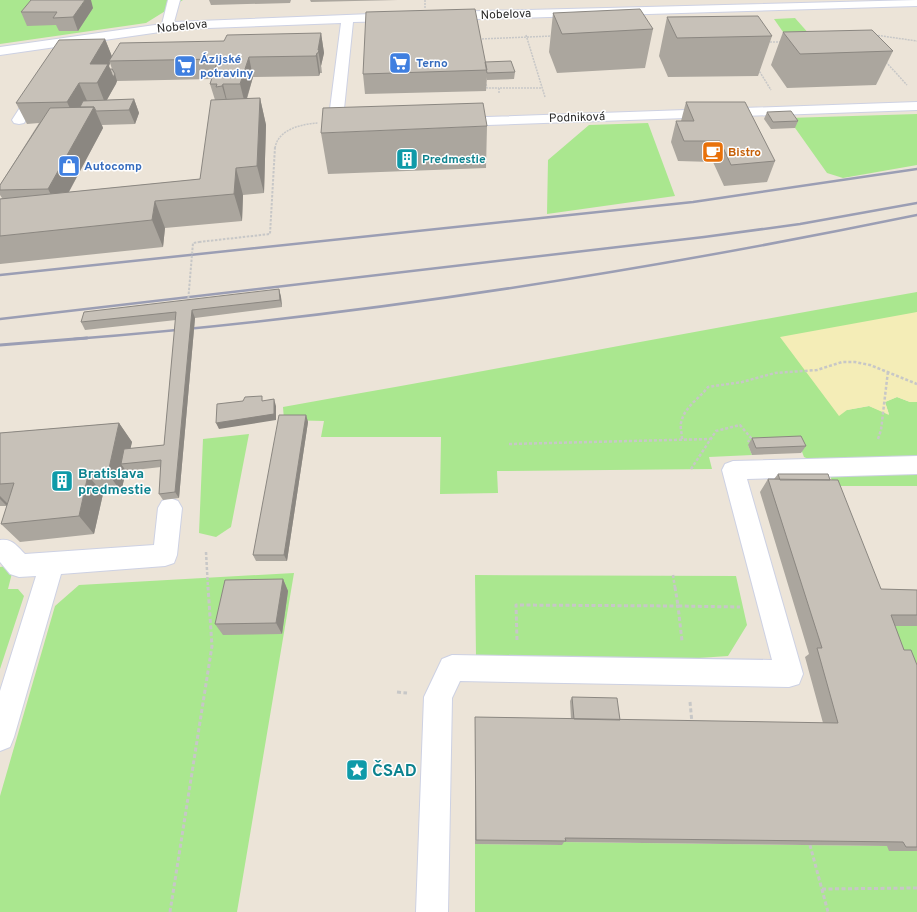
<svg xmlns="http://www.w3.org/2000/svg" width="917" height="912" viewBox="0 0 917 912" font-family="Overpass,sans-serif">
<style>
.green{fill:#aae78f}
.sand{fill:#f4edb7}
.lines{fill:none;stroke-linecap:round;stroke-linejoin:round}
.minor-casing{stroke:#cdd1e3;stroke-width:2}
.path-far3{stroke:#c7c7c7;stroke-width:1.5;stroke-dasharray:2 1;stroke-linecap:butt}
.path-far2{stroke:#c7c7c7;stroke-width:2;stroke-dasharray:2.5 1.5;stroke-linecap:butt}
.path-far1{stroke:#c7c7c7;stroke-width:2.5;stroke-dasharray:3 2;stroke-linecap:butt}
.path{stroke:#c7c7c7;stroke-width:3;stroke-dasharray:4 2.5;stroke-linecap:butt}
.minor{fill:#fff;fill-rule:evenodd}
.rail-far1{stroke:#9b9eb4;stroke-width:2.5}
.rail{stroke:#9b9eb4;stroke-width:3}
.path-bridge{stroke:#c7c7c7;stroke-width:2;stroke-dasharray:2.5 1.5;stroke-linecap:butt}
.wall{fill:#aba69e;fill-rule:evenodd}
.shaded-wall{fill:#8b8781}
.building{fill:#c7c1b8;stroke:#8b8781}
.labels{text-anchor:middle;stroke-width:3;stroke-linejoin:round;paint-order:stroke}
.far-street-label{font-size:12px;fill:#282828;stroke:#fff}
.far-shop-label{font-size:12px;font-weight:bold;fill:#366cbe;stroke:#fff;text-anchor:start}
.far-food-label{font-size:12px;font-weight:bold;fill:#c56008;stroke:#fff;text-anchor:start}
.far-culture-label{font-size:12px;font-weight:bold;fill:#0d838f;stroke:#fff;text-anchor:start}
.culture-label{font-size:14px;font-weight:bold;fill:#0d838f;stroke:#fff;text-anchor:start}
.near-culture-label{font-size:17px;font-weight:bold;fill:#0d838f;stroke:#fff;text-anchor:start}
</style>
<rect width="100%" height="100%" fill="#ece4d8"/>
<path class="green" d="M 0,0 L 183,0 L 146,23 L 0,44 Z
M 795,18 L 818,44 L 790,42 L 774,19 Z
M 917,114 L 917,165 L 843,178 L 827,173 L 788,118 Z
M 648,123 L 675,196 L 547,214 L 548,160 L 589,125 Z
M 917,292 L 917,312 L 847,410 L 869,406 L 889,414 L 885,402 L 897,397 L 910,402 L 917,402 L 917,486 L 834,486 C 827,465 823,466 804,457 L 798,441 L 748,445 L 752,455 L 709,457 L 712,469 L 497,471 L 498,493 L 440,494 L 441,437 L 321,437 L 324,421 L 284,420 L 283,407 C 495,370 705,329 917,292 Z
M 249,434 L 231,527 L 216,537 L 199,533 L 203,439 Z
M 14,565 L 8,589 L 18,589 L 24,596 L 0,669 L 0,567 Z
M 294,573 L 237,912 L 0,912 L 0,796 L 55,606 L 79,585 Z
M 475,575 L 736,576 L 747,625 L 728,656 L 684,659 L 476,657 Z
M 878,625 L 917,626 L 917,707 Z
M 561,842 L 887,846 L 917,851 L 917,912 L 475,912 L 475,844 L 561,845 Z"/>
<path class="sand" d="M 917,312 L 917,402 L 910,402 L 897,397 L 885,402 L 889,415 L 869,406 L 847,410 L 839,416 L 780,337 Z"/>
<g class="lines">
<g class="minor-casing">
<path id="minor" d="M 168,0 L 180,0 L 174,22 L 396,13 L 400,15 L 402,17 L 400,19 L 396,21 L 353,22 L 344,109 L 348,118 L 361,123 L 363,126 L 361,129 L 356,130 L 337,124 L 330,109 L 341,23 L 181,29 L 0,55 L 0,47 L 162,24 Z
M 917,0 L 917,6 L 446,20 L 442,18 L 440,16 L 442,14 L 446,12 Z
M 39,85 L 44,86 L 46,89 L 26,120 L 24,123 L 19,124 L 14,123 L 12,120 L 32,89 L 34,86 Z
M 917,102 L 917,110 L 456,126 L 451,125 L 449,122 L 451,119 L 456,118 Z
M 917,456 L 917,474 L 747,479 L 803,674 L 799,684 L 789,687 L 460,681 L 452,698 L 448,912 L 416,912 L 424,697 L 442,659 L 452,655 L 772,660 L 722,470 L 725,464 L 733,461 Z
M 170,498 L 178,501 L 182,508 L 177,555 L 174,563 L 165,566 L 61,574 L 14,737 L 10,747 L 0,751 L 0,691 L 36,576 L 19,577 L 10,574 L 0,562 L 0,540 C 12,538 17,546 25,554 L 154,545 L 158,508 L 162,501 Z"/>
</g>
<path class="path-far3" d="M 425,0 L 425,9
M 526,35 L 545,97
M 875,35 L 917,41
M 479,39 L 552,36
M 767,42 L 782,42
M 886,62 L 907,85
M 758,69 L 771,90
M 486,84 L 487,88 L 499,88
M 499,93 L 499,88 L 541,88
M 275,148 C 278,129 302,124 318,123"/>
<path class="path-far2" d="M 199,242 L 270,234 L 275,147"/>
<path class="path-far1" d="M 682,439 C 682,434 680,428 681,423 C 684,407 699,399 708,387 L 742,382 L 775,373 L 817,370 L 842,362 L 855,362 L 870,365 L 917,384
M 878,439 L 881,430 L 888,371
M 509,444 L 710,439
M 691,469 L 716,431 L 740,425 L 751,438 L 748,442
M 206,552 L 208,588
M 673,575 L 675,588"/>
<path class="path" d="M 675,587 L 678,606 L 740,607
M 517,640 L 516,605 L 678,606 L 682,641
M 397,692 L 407,693
M 690,702 L 692,723
M 810,845 L 828,912
M 822,889 L 917,888
M 170,912 L 212,646 L 208,587"/>
<use href="#minor" class="minor"/>
<path class="rail-far1" d="M 0,275 L 693,202 L 917,169
M 0,319 L 704,237 L 800,224 L 917,203
M 74,339 C 358,317 639,272 917,215"/>
<path class="rail" d="M 0,345 L 87,338"/>
<path class="path-bridge" d="M 188,302 L 193,243 L 199,242"/>
</g>
<path class="wall" d="M 209,0 L 291,0 L 290,3 L 211,5 Z
M 310,0 L 398,0 L 311,2 Z
M 93,8 L 78,31 L 59,31 L 56,25 L 27,26 L 21,12 Z
M 553,13 L 653,29 L 645,68 L 557,73 L 549,52 Z
M 667,17 L 772,36 L 758,76 L 668,77 L 659,56 Z
M 783,32 L 893,51 L 876,85 L 787,88 L 771,65 Z
M 321,33 L 324,53 L 321,66 L 322,73 L 320,73 L 319,76 L 253,77 L 247,99 L 260,98 L 266,125 L 264,193 L 243,195 L 242,221 L 165,228 L 163,247 L 0,264 L 0,199 L 2,198 L 0,195 L 0,185 L 39,123 L 27,124 L 16,103 L 105,39 L 112,57 L 224,41 ZM 110,63 L 112,69 L 110,69 L 109,66 ZM 212,79 L 210,84 L 215,100 L 200,179 L 69,192 L 103,128 L 102,125 L 135,124 L 139,113 L 134,99 L 107,100 L 117,81 Z
M 485,62 L 515,72 L 514,79 L 487,80 L 487,77 L 486,91 L 365,94 L 363,74 Z
M 686,102 L 775,161 L 767,182 L 724,186 L 713,162 L 678,161 L 671,142 L 676,121 L 681,121 Z
M 767,112 L 798,121 L 795,128 L 771,129 L 764,119 Z
M 487,126 L 486,168 L 328,174 L 321,133 Z
M 279,289 L 281,297 L 282,307 L 195,318 L 179,498 L 163,500 L 159,494 L 161,467 L 126,471 L 121,492 L 103,494 L 94,534 L 20,542 L 1,524 L 7,506 L 0,506 L 0,433 L 119,423 L 132,442 L 130,449 L 164,445 L 176,320 L 85,330 L 81,322 Z
M 306,415 L 308,422 L 287,561 L 256,561 L 253,555 Z
M 752,438 L 806,446 L 801,453 L 752,455 L 748,445 Z
M 778,474 L 881,589 L 917,590 L 917,626 L 895,626 L 904,650 L 917,665 L 917,851 L 889,851 L 887,846 L 564,842 L 562,845 L 475,844 L 475,717 L 571,719 L 570,701 L 572,697 L 620,720 L 823,723 L 805,657 L 809,654 L 760,492 L 768,479 L 774,479 Z
M 283,579 L 288,591 L 282,634 L 223,635 L 215,624 Z"/>
<path class="shaded-wall" d="M 85,0 L 91,0 L 93,8 L 78,31 L 73,17 Z
M 321,33 L 324,53 L 321,66 L 322,73 L 318,50 Z
M 105,39 L 113,59 L 109,61 L 110,63 L 109,66 L 116,84 L 105,103 L 90,64 Z
M 317,53 L 320,73 L 319,76 L 316,56 Z
M 249,57 L 253,77 L 245,104 L 240,84 Z
M 115,74 L 117,81 L 116,84 L 113,77 Z
M 79,83 L 88,103 L 77,123 L 67,102 Z
M 223,84 L 228,105 L 228,107 L 222,86 Z
M 260,98 L 266,125 L 264,193 L 257,166 Z
M 134,99 L 139,113 L 135,124 L 129,110 Z
M 94,107 L 103,128 L 59,210 L 48,189 Z
M 236,168 L 243,195 L 242,221 L 234,194 Z
M 155,201 L 165,228 L 163,247 L 152,220 Z
M 279,289 L 281,297 L 282,307 L 280,300 Z
M 192,310 L 195,318 L 179,498 L 175,492 Z
M 274,399 L 276,406 L 276,420 L 219,429 L 216,423 Z
M 306,415 L 308,422 L 287,561 L 284,555 Z
M 119,423 L 132,442 L 127,464 L 121,464 L 126,471 L 121,492 L 108,473 Z
M 88,475 L 103,494 L 94,534 L 79,516 Z
M 0,496 L 7,503 L 7,506 L 0,499 Z
M 283,579 L 288,591 L 282,634 L 276,623 Z"/>
<path class="building" d="M 31,0 L 85,0 L 73,17 L 53,18 L 57,12 L 21,12 Z
M 475,9 L 487,70 L 363,74 L 366,12 Z
M 640,9 L 653,29 L 562,34 L 553,13 Z
M 758,16 L 772,36 L 677,38 L 667,17 Z
M 872,30 L 893,51 L 800,54 L 783,32 Z
M 321,33 L 318,50 L 319,50 L 318,53 L 317,53 L 316,56 L 249,57 L 240,84 L 223,84 L 222,86 L 216,87 L 217,84 L 210,84 L 218,59 L 109,61 L 120,43 L 224,41 L 227,35 Z
M 105,39 L 90,64 L 108,64 L 97,83 L 79,83 L 67,102 L 16,103 L 59,40 Z
M 511,61 L 515,72 L 487,73 L 485,62 Z
M 110,69 L 112,69 L 115,74 L 113,77 Z
M 260,98 L 257,166 L 236,168 L 234,194 L 155,201 L 152,220 L 0,236 L 0,199 L 200,179 L 211,100 Z
M 134,99 L 129,110 L 96,111 L 94,107 L 80,107 L 83,101 Z
M 686,102 L 745,102 L 775,161 L 731,165 L 720,141 L 684,141 L 676,121 L 694,121 Z
M 483,103 L 487,126 L 321,133 L 323,108 Z
M 94,107 L 48,189 L 0,190 L 0,185 L 50,108 Z
M 791,111 L 798,121 L 773,122 L 767,112 Z
M 279,289 L 280,300 L 192,310 L 175,492 L 159,494 L 161,460 L 121,464 L 124,449 L 164,445 L 176,312 L 81,322 L 84,312 Z
M 262,396 L 262,401 L 274,399 L 274,414 L 216,423 L 217,404 L 243,401 L 245,397 Z
M 279,415 L 306,415 L 284,555 L 253,555 Z
M 119,423 L 108,473 L 88,475 L 79,516 L 1,524 L 14,483 L 0,484 L 0,433 Z
M 801,436 L 806,446 L 756,448 L 752,438 Z
M 778,474 L 828,474 L 830,480 L 780,480 Z
M 768,479 L 838,480 L 881,589 L 917,590 L 917,615 L 891,615 L 904,650 L 911,650 L 917,665 L 917,847 L 906,847 L 903,842 L 565,838 L 566,841 L 476,840 L 475,717 L 838,723 L 817,648 L 822,648 Z
M 283,579 L 276,623 L 215,624 L 225,580 Z
M 572,697 L 617,698 L 620,720 L 574,719 Z"/>
<defs>
<g id="supermarket-square" transform="scale(1.15)"><rect x="-9" y="-9" width="18" height="18" rx="4" fill="#3f7fe0" stroke="#fff"/><path d="M-6-5.5h2.5l.6 2H6L4.5 2H-2.5L-4.4-4H-6ZM-1.5 3.2a1.3 1.3 0 1 0 .1 0ZM3 3.2a1.3 1.3 0 1 0 .1 0Z" fill="#fff"/></g>
<g id="cafe-square" transform="scale(1.15)"><rect x="-9" y="-9" width="18" height="18" rx="4" fill="#e8710a" stroke="#fff"/><path d="M-5.5-4.5H6V0H3Q3 3.5 0 3.5H-2.5Q-5.5 3.5-5.5 0ZM3-3.2v2h1.7v-2ZM-6 4.5H4V6H-6Z" fill="#fff"/></g>
<g id="building-square" transform="scale(1.15)"><rect x="-9" y="-9" width="18" height="18" rx="4" fill="#0f9aa8" stroke="#fff"/><path d="M-4-6H4V6H1V3H-1V6H-4ZM-2.5-4.3h1.7v1.8h-1.7ZM.8-4.3h1.7v1.8H.8ZM-2.5-1h1.7V.8h-1.7ZM.8-1h1.7V.8H.8Z" fill="#fff"/></g>
<g id="shop-square" transform="scale(1.15)"><rect x="-9" y="-9" width="18" height="18" rx="4" fill="#3f7fe0" stroke="#fff"/><path d="M-5-2.5h2.3a2.7 3.5 0 0 1 5.4 0H5L5.5 6h-11ZM-1.5-2.5h3a1.5 2.3 0 0 0-3 0Z" fill="#fff"/></g>
<g id="sight-square" transform="scale(1.15)"><rect x="-9" y="-9" width="18" height="18" rx="4" fill="#0f9aa8" stroke="#fff"/><path d="M0-6L1.8-2.2L6-1.7L2.9 1.2L3.7 5.4L0 3.3L-3.7 5.4L-2.9 1.2L-6-1.7L-1.8-2.2Z" fill="#fff"/></g>
</defs>
<g fill-rule="evenodd">
<use href="#supermarket-square" x="400" y="63"/>
<use href="#supermarket-square" x="185" y="66"/>
<use href="#cafe-square" x="713" y="152"/>
<use href="#building-square" x="407" y="159"/>
<use href="#shop-square" x="69" y="166"/>
<use href="#building-square" x="62" y="481"/>
<use href="#sight-square" x="357" y="770"/>
</g>
<g class="labels">
<g class="far-street-label">
<text transform="translate(506 14) rotate(-2)" y="4">Nobelova</text>
<text transform="translate(182 26) rotate(-6)" y="4">Nobelova</text>
<text transform="translate(577 117) rotate(-2)" y="4">Podniková</text>
</g>
<g class="far-shop-label">
<text x="200" y="63">Ázijské<tspan x="200" dy="14">potraviny</tspan></text>
<text x="416" y="67">Terno</text>
<text x="84" y="170">Autocomp</text>
</g>
<g class="far-food-label">
<text x="728" y="156">Bistro</text>
</g>
<g class="far-culture-label">
<text x="422" y="163">Predmestie</text>
</g>
<g class="culture-label">
<text x="78" y="478">Bratislava<tspan x="78" dy="16">predmestie</tspan></text>
</g>
<g class="near-culture-label">
<text x="372" y="776">ČSAD</text>
</g>
</g>
</svg>
